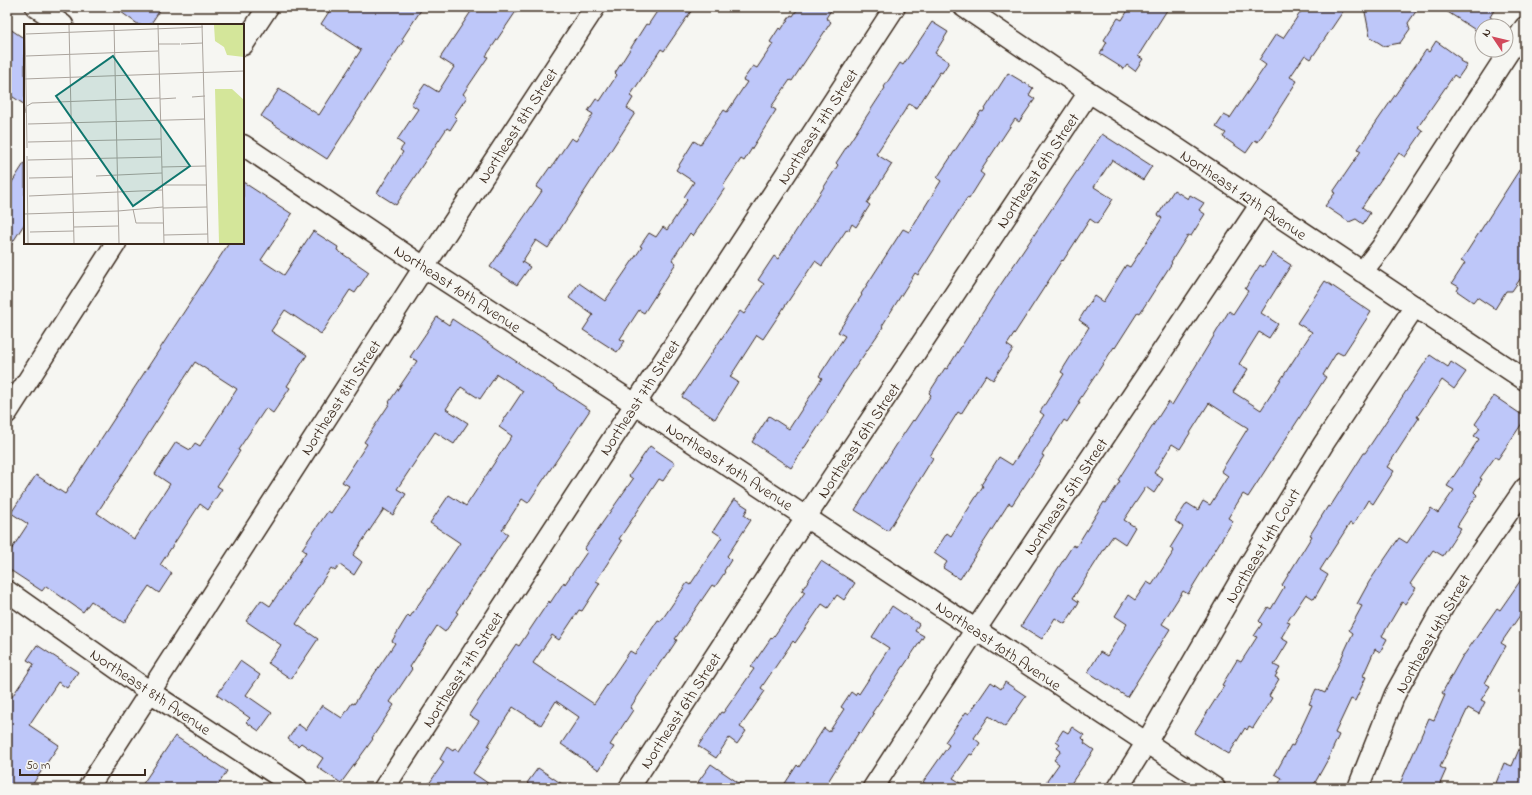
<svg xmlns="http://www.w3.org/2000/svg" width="1532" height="795" viewBox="0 0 1532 795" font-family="'Indie Flower',sans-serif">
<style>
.building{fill:#bec7f9;stroke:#3b2a1e;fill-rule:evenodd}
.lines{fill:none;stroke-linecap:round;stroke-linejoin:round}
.minor-casing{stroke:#3b2a1e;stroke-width:23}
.minor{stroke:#f6f6f2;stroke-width:20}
.labels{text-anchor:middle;stroke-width:3;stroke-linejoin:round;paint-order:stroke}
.street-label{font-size:16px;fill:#3b2a1e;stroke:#f6f6f2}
.inset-road{fill:none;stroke:#aba49d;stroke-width:1}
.view{fill:#0f766e;fill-opacity:0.15;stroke:#0f766e;stroke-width:2}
.inset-edge{fill:none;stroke:#3b2a1e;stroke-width:2}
</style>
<rect width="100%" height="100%" fill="#f6f6f2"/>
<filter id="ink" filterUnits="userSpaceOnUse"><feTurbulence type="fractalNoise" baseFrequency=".025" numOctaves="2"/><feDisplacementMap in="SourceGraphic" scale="8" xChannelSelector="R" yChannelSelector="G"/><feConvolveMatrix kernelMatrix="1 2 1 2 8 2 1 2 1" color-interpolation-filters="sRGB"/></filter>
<g filter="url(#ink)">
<path class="building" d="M 114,7 L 162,7 L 150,25 L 139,25 Z
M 332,7 L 423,7 L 402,39 L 404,40 L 327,159 L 261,116 L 279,89 L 319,115 L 361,50 L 321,24 Z
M 474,7 L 519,7 L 486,56 L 488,57 L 463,94 L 467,97 L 454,116 L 457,119 L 450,130 L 447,128 L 396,205 L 377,193 L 403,152 L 400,150 L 404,145 L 397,140 L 418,109 L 411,104 L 425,84 L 438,92 L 454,67 L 440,58 Z
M 660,7 L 694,7 L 664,51 L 661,49 L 630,96 L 633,98 L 627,108 L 635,113 L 548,248 L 536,240 L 522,262 L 530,267 L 517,285 L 490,267 L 542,191 L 536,187 L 550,167 L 551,168 L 571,138 L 576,141 L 593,114 L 588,111 L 596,99 L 600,101 L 617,75 L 615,73 L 639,35 L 646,24 L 648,25 Z
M 799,7 L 833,7 L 826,18 L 831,22 L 792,81 L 790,80 L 771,107 L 776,110 L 744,161 L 741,159 L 723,186 L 725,188 L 693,236 L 690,233 L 672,260 L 676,263 L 644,313 L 639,310 L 620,339 L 625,341 L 617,352 L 583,330 L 593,315 L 569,298 L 579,283 L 605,301 L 642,247 L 640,246 L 649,233 L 656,237 L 663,227 L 667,230 L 687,200 L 684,197 L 694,182 L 676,170 L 694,141 L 700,145 L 724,110 L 727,112 L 747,82 L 743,80 L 753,66 L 757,68 L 773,44 L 770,42 L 779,28 L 781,30 L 791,15 L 793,16 Z
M 1130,7 L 1169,7 L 1138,56 L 1143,59 L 1135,71 L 1127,65 L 1124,69 L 1100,54 L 1107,42 L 1104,40 L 1118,18 L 1122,20 Z
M 1304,7 L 1346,7 L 1311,59 L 1305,55 L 1290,77 L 1297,81 L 1258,142 L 1255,140 L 1246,153 L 1223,137 L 1226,133 L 1216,127 L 1224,115 L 1230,118 L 1266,65 L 1259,60 L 1276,34 L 1283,38 Z
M 1364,7 L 1419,7 L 1408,23 L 1410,29 L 1400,43 L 1384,46 L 1370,37 Z
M 1440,7 L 1496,7 L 1490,17 L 1505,26 L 1480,26 L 1477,31 Z
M 932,22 L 948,32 L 935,53 L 949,62 L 942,73 L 940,72 L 917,108 L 909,104 L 876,154 L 892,164 L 867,203 L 870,205 L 856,227 L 852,224 L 849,230 L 847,229 L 822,266 L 815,261 L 763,339 L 757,335 L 730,377 L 738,382 L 715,419 L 682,397 L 740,311 L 744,314 L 764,284 L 758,280 L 774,256 L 778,259 L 838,165 L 836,163 L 885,88 L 884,87 L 900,63 L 903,65 Z
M 7,27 L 25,39 L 25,105 L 7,93 Z
M 1436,41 L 1461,59 L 1460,61 L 1467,65 L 1458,78 L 1454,75 L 1418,127 L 1423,131 L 1405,157 L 1399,153 L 1362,207 L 1370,213 L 1363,224 L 1356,219 L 1349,222 L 1325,206 L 1335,193 L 1333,192 L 1361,151 L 1358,149 L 1426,50 L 1429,52 Z
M 1008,73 L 1033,88 L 1029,95 L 1035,99 L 1019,122 L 1015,119 L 980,172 L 984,175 L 969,199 L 967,198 L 918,275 L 915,273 L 882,326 L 883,327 L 844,384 L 827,412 L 828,412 L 791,468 L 752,442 L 769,416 L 789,429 L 822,378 L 819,376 L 845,336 L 838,332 L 862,295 L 861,294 L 903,229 L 909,232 L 941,181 L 937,178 L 981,111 L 983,112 Z
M 1102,134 L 1152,166 L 1143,180 L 1112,160 L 1094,187 L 1113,199 L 1097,224 L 1090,219 L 1063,261 L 1062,260 L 1007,345 L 1013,349 L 993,380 L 986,375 L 961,414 L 958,412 L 930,456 L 933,458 L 888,531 L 855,510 L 897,444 L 913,420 L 914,421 L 931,395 L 929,393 L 945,368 L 947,369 L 995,293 Z
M 1525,161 L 1525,264 L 1523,266 L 1525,272 L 1512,291 L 1506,291 L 1495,309 L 1477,297 L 1473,302 L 1457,291 L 1459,287 L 1452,283 L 1465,263 L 1461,261 Z
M 25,162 L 25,223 L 7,251 L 7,190 Z
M 243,182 L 292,214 L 261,260 L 284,275 L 313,231 L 338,247 L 337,250 L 369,272 L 355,293 L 350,290 L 321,334 L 285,310 L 271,331 L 307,355 L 287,386 L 290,388 L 273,413 L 266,408 L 238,450 L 240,451 L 217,486 L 222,489 L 208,510 L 200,504 L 160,565 L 172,573 L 159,593 L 149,586 L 124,623 L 91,601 L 83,612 L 46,586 L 42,591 L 7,568 L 7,556 L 28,524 L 11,513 L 36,475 L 65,494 L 229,243 L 243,243 ZM 195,362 L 237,389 L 200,446 L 195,443 L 190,450 L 176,442 L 155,474 L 170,484 L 134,539 L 97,513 Z
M 1174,190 L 1188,199 L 1190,195 L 1204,203 L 1199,210 L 1205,214 L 1191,236 L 1188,235 L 1171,262 L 1172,263 L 1140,313 L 1138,312 L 1115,348 L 1114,347 L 1078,402 L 1080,402 L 1067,422 L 1064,420 L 1042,455 L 1044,456 L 1012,505 L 1009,503 L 960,579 L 943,568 L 947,562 L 934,553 L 947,533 L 951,536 L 983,486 L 981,485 L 999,457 L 1012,465 L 1044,415 L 1040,412 L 1064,374 L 1061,372 L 1089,327 L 1079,320 L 1094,296 L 1103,302 L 1126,265 L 1130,267 L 1162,218 L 1158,215 Z
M 1272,253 L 1291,265 L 1261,313 L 1278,324 L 1269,338 L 1259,332 L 1239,364 L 1248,369 L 1233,392 L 1261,410 L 1312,332 L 1297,323 L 1325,281 L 1371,312 L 1343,355 L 1337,352 L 1323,375 L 1326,377 L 1248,497 L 1243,494 L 1228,518 L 1233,521 L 1212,555 L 1188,594 L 1183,591 L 1162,624 L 1170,629 L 1127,697 L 1088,672 L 1100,652 L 1107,656 L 1127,624 L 1115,616 L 1128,595 L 1135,600 L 1147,582 L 1152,585 L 1174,551 L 1170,548 L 1183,527 L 1175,521 L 1187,503 L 1198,510 L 1203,501 L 1210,505 L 1228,476 L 1221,471 L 1248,428 L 1209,403 L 1180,449 L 1172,444 L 1154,473 L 1163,479 L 1154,493 L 1146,487 L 1124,520 L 1135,527 L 1125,544 L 1113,536 L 1110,540 L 1073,598 L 1079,602 L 1065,624 L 1055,618 L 1042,639 L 1021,626 L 1073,545 L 1076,547 L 1104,502 L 1106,503 L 1120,481 L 1118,480 L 1168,402 L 1172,405 L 1229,311 L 1233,314 L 1248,291 L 1245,289 L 1260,265 L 1263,267 Z
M 437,317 L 449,325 L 452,319 L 590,410 L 528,503 L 522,499 L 502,530 L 508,534 L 456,612 L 458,613 L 445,632 L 437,626 L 410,667 L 412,669 L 390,702 L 394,705 L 372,738 L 373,739 L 341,783 L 317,767 L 323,758 L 301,743 L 298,746 L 288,739 L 298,724 L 306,730 L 322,705 L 342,718 L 352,703 L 354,704 L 395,643 L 392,641 L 408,615 L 410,617 L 460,543 L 430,523 L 449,495 L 466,506 L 512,436 L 499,427 L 523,391 L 497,374 L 480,399 L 461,387 L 446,409 L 468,423 L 454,444 L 435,432 L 397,489 L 406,494 L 393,515 L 384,509 L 353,555 L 362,562 L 354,575 L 340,565 L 335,571 L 331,568 L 313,595 L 315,596 L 296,624 L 318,639 L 291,679 L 268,663 L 281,645 L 246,621 L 261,600 L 270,606 L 306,552 L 302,549 L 328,511 L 331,513 L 349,486 L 342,482 L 367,444 L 364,442 L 390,403 L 389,402 L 417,361 L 410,357 Z
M 1430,355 L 1448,367 L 1451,362 L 1466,372 L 1454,389 L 1442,380 L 1417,417 L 1419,418 L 1387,467 L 1394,471 L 1373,504 L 1368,500 L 1353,525 L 1350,523 L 1320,570 L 1328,575 L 1314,599 L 1306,594 L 1287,622 L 1290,623 L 1281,638 L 1288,642 L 1274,665 L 1280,668 L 1275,677 L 1279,679 L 1269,696 L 1272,698 L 1253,728 L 1249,726 L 1247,730 L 1245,728 L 1229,754 L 1194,733 L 1224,686 L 1222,685 L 1237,660 L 1241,662 L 1257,637 L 1254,636 L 1262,624 L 1259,621 L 1268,607 L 1271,609 L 1284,587 L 1282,585 L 1312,536 L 1310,535 L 1328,506 L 1330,507 L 1364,453 L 1365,453 Z
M 1494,396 L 1525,417 L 1525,419 L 1498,459 L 1495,457 L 1480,478 L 1482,479 L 1474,492 L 1477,495 L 1457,526 L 1461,528 L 1443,556 L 1433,550 L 1410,584 L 1416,588 L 1405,604 L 1402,602 L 1382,636 L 1387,639 L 1380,652 L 1375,649 L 1363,676 L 1366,677 L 1355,701 L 1351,699 L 1335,733 L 1339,735 L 1327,761 L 1312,788 L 1276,788 L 1282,778 L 1275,774 L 1291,745 L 1293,746 L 1312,705 L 1309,704 L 1316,689 L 1325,693 L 1353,633 L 1349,630 L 1362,606 L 1357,604 L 1369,582 L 1399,538 L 1407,543 L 1431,508 L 1438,513 L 1454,490 L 1447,486 L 1479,439 L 1474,436 L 1480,428 L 1475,424 Z
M 650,446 L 675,463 L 663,481 L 659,479 L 619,539 L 622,541 L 596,581 L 600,583 L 582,611 L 579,610 L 559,640 L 552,635 L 533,663 L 594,704 L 630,651 L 635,654 L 658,620 L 661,621 L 687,583 L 690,585 L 722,537 L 713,531 L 734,499 L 748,508 L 744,515 L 751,520 L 727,556 L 731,560 L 724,571 L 725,572 L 715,587 L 712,585 L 675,639 L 677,640 L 665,658 L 664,657 L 630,708 L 633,710 L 610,745 L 614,747 L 599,770 L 561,744 L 579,717 L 556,701 L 541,725 L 513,707 L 488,746 L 490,747 L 473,773 L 495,788 L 426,788 L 444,762 L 440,759 L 447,747 L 453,751 L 455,748 L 459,751 L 479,721 L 469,715 L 516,644 L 519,646 L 549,601 L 550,603 L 564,582 L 565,584 L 587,552 L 584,549 L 633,479 L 629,476 Z
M 821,561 L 855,583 L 844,600 L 837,595 L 828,608 L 822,604 L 795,643 L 793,641 L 761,688 L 765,691 L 740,727 L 746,731 L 737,744 L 729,738 L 716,758 L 698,746 L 721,712 L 723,713 L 754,669 L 751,667 L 771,638 L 772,639 L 805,592 L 802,590 Z
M 1525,574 L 1525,608 L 1501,643 L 1506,646 L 1485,683 L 1490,686 L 1481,700 L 1485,702 L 1479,714 L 1468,708 L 1440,767 L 1446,770 L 1438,788 L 1398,788 L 1429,718 L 1434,720 L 1445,695 L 1442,693 L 1463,655 L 1464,655 L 1497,608 L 1500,610 Z
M 892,606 L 919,624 L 915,631 L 924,636 L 872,713 L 874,714 L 861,734 L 859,732 L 824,788 L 782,788 L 797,765 L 799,767 L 824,728 L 829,732 L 844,709 L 841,707 L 851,692 L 855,695 L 857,692 L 859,694 L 889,648 L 872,637 Z
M 37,645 L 78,672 L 67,688 L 58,682 L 29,725 L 59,745 L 30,788 L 7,788 L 7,704 L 34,664 L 27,660 Z
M 240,661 L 260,675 L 246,695 L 272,713 L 259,731 L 246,722 L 250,718 L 217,695 Z
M 991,682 L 1001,689 L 1005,682 L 1026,696 L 1005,727 L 989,716 L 974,738 L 980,743 L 972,755 L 970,754 L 953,778 L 969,788 L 932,788 L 923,782 L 949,745 L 945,742 L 966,712 L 969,714 Z
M 1072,727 L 1084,735 L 1082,738 L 1085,741 L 1084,743 L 1094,750 L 1068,788 L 1042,788 L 1059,764 L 1054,760 L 1061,751 L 1057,748 L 1060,744 L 1056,741 L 1063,730 L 1068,733 Z
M 1525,735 L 1525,788 L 1494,788 L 1504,763 L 1512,766 Z
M 175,736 L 227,771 L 216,788 L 140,788 Z
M 711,764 L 746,788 L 706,788 L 698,782 Z
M 538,768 L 568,788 L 534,788 L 527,783 Z"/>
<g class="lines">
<g class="minor-casing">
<path id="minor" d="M 36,7 L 63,25
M 964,7 L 1089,92 L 1175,147 L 1525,380
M 243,45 L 268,7
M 243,145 L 424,267 L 635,404 L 1215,788
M 1362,272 L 1381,248 L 1525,27
M 7,413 L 116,243
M 7,591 L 150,692 L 297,788
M 88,788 L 424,267 L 595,7
M 384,788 L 895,7
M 629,788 L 806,517 L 1089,92
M 873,788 L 976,629 L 1260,205
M 1118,788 L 1146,743 L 1246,570 L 1324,443 L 1415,306
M 1358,788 L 1395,694 L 1445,604 L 1525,488"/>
</g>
<use href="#minor" class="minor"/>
</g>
</g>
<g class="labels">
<g class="street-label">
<text transform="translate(517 125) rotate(-57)" y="6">Northeast 8th Street</text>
<text transform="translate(817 126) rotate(-57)" y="6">Northeast 7th Street</text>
<text transform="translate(1037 170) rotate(-56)" y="6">Northeast 6th Street</text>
<text transform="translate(1244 194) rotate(34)" y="6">Northeast 12th Avenue</text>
<text transform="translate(458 288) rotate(33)" y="6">Northeast 10th Avenue</text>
<text transform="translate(340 397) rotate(-57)" y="6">Northeast 8th Street</text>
<text transform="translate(639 397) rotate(-57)" y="6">Northeast 7th Street</text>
<text transform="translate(858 440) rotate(-56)" y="6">Northeast 6th Street</text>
<text transform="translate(730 466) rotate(33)" y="6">Northeast 10th Avenue</text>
<text transform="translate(1065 496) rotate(-56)" y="6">Northeast 5th Street</text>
<text transform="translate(1262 545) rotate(-59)" y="6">Northeast 4th Court</text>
<text transform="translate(1432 633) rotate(-60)" y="6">Northeast 4th Street</text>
<text transform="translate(999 645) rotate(34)" y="6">Northeast 10th Avenue</text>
<text transform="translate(462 669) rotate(-57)" y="6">Northeast 7th Street</text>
<text transform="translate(151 691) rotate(34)" y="6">Northeast 8th Avenue</text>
<text transform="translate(680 710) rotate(-57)" y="6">Northeast 6th Street</text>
</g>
</g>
<g transform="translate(24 24)">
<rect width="220" height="220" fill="#f6f6f2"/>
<path d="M 190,1 L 220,1 L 220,33 L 203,31 L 200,23 L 191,17 ZM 191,65 L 208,65 L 220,76 L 220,219 L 195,219 Z" fill="#d4e69a"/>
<path class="inset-road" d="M 1,1 L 3,124M 45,1 L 50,219M 90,1 L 95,219M 134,1 L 140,219M 178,1 L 184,219M 2,10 L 179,3M 134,20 L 156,20M 157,20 L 179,19M 2,32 L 134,27M 0,55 L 220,47M 168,73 L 181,72M 136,75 L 152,74M 0,77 L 2,89M 3,82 L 8,79 L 136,74M 4,100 L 181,95M 4,118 L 137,115M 3,132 L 4,219M 4,136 L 137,133M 138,143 L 182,142M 72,152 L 138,149M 5,154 L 48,153M 138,161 L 183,161M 5,172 L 138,166M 139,184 L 183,183M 109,185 L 112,199 L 139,199M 0,190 L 94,187 L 139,183M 50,203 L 94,202M 6,208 L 50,207M 140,211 L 184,210"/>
<path class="view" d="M 89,32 L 166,142 L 109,182 L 32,72 Z"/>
<rect width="220" height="220" class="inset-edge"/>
</g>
<rect width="1532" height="795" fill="none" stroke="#f6f6f2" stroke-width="24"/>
<rect x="12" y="12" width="1508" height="771" fill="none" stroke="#3b2a1e" stroke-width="1.5" filter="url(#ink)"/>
<g transform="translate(1494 38) rotate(305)"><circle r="19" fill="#f6f6f2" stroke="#aba49d"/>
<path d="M0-3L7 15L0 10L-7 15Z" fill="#d1495b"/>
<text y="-6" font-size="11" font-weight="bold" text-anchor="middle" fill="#3b2a1e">N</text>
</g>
<path d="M20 769v6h125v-6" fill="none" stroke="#3b2a1e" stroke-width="2"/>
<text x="26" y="769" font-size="12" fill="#3b2a1e" stroke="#f6f6f2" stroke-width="3" paint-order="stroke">50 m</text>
</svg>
